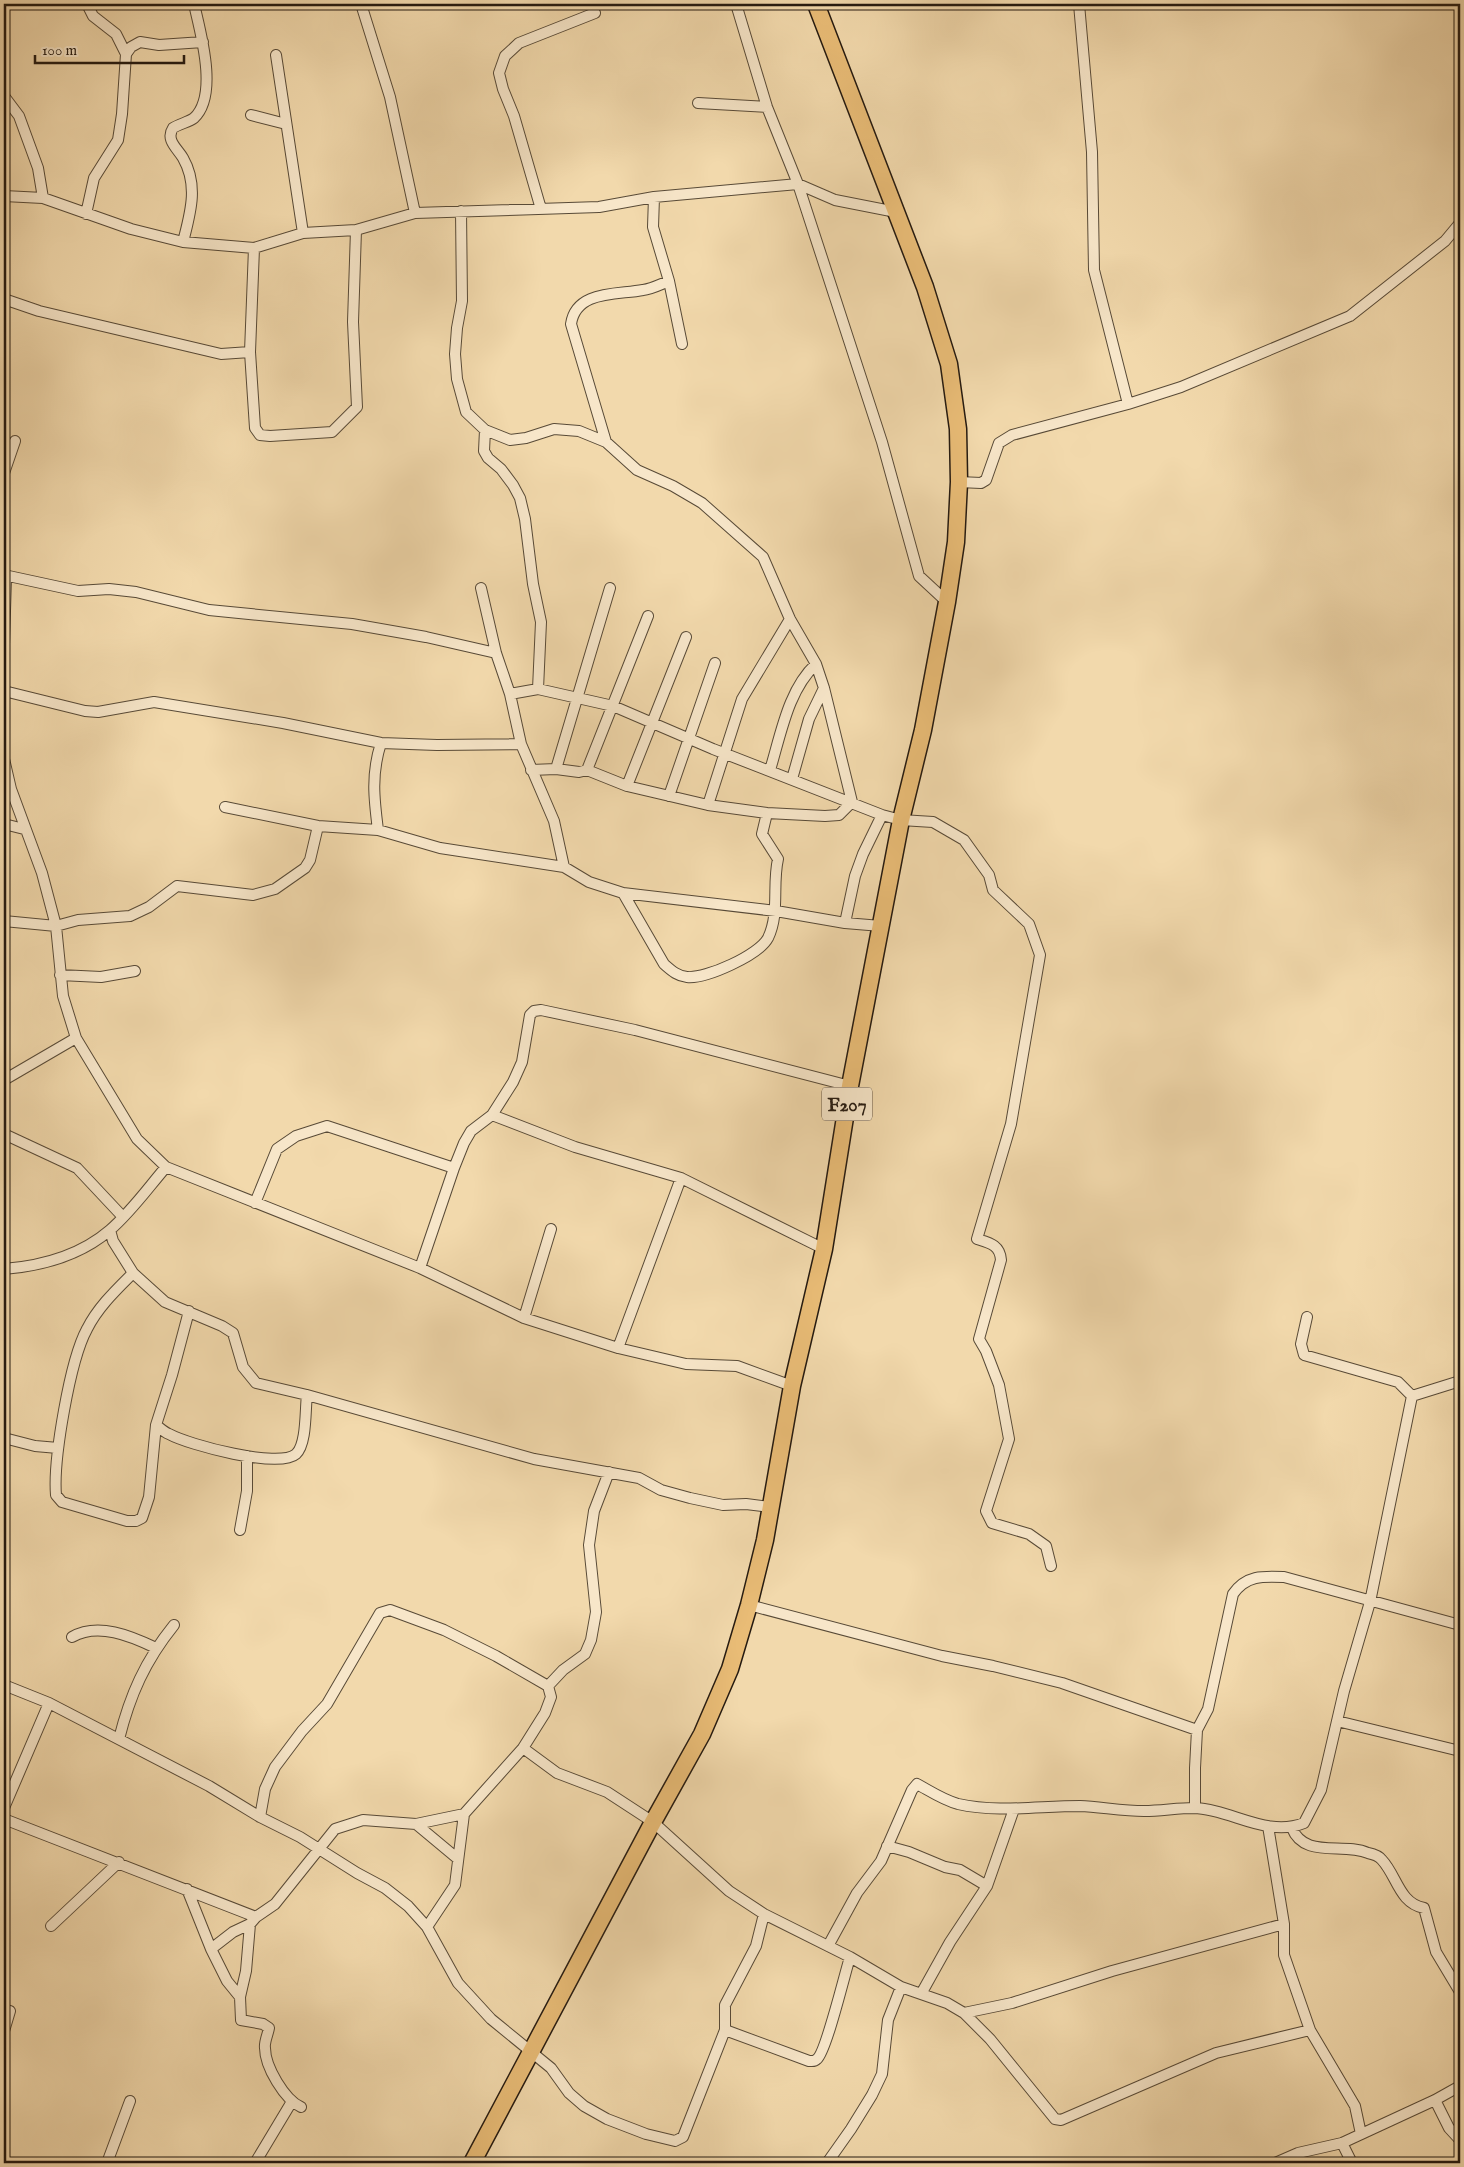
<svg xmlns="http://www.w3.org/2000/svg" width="1464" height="2167" viewBox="0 0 1464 2167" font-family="'IM FELL English',serif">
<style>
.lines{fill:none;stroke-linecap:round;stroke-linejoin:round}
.minor-casing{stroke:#584a37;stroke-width:12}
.primary-casing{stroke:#251a10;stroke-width:19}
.minor{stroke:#f7e6c9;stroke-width:10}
.primary{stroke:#e9bc76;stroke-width:16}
.labels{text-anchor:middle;stroke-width:4.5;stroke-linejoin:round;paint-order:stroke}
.shield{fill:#f7e6c9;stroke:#645748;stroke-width:1}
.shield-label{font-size:19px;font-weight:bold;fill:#251a10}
</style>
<rect width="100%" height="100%" fill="#f2d9ac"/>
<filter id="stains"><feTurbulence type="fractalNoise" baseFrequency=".004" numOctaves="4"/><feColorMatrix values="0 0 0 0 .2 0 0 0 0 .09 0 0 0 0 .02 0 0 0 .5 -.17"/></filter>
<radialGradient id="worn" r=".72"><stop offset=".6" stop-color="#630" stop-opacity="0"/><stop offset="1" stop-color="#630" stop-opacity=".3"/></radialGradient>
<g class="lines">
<g class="minor-casing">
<path id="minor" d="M 87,4 L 93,16 L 116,34 L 126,54
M 361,4 L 390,97 L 415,213
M 736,4 L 767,107 L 798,184 L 882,442 L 919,576 L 947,602
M 1079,4 L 1092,152 L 1094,270 L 1128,404
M 276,55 L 303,233
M 4,96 L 19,116 L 38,168 L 43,198
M 698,103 L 767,107
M 251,115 L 286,124
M 4,196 L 43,198 L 131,229 L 183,242 L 254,248 L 303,233 L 356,230 L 415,213 L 599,207 L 654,197 L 798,184 L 835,200 L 896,212
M 654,197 L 653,227 L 669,281 L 682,344
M 541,209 L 514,116 L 503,89 L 499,73 L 505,56 L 519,43 L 595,13
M 461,211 L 462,301 L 457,328 L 455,354 L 457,379 L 466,412 L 485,430 L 510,440 L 526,438 L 554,429 L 579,431 L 606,442 L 637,470 L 673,486 L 702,503 L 763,557 L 790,619 L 816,664 L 824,688 L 852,802 L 839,815 L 825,816 L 767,813 L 708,805 L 627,786 L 587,770 L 579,772 L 556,769 L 531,770
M 86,214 L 94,178 L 118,140 L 122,114 L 126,54 L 131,47 L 140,42 L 159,45 L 203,42
M 183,242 C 190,214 199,186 183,158 C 178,149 165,140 173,128 C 179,124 189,122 194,118 C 219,95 200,31 194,4
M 254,248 L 250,352 L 255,428 L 260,435 L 270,436 L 332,432 L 357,407 L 353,322 L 356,230
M 4,299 L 39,311 L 221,354 L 250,352
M 485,430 L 484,451 L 488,458 L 501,469 L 513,485 L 520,498 L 525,519 L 533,584 L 541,622 L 538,689
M 606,442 L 571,324 C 576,290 617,295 643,290 C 652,289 661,284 669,281
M 4,473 L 15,441
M 959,482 L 981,483 L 986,480 L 999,443 L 1012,435 L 1128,404 L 1181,387 L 1350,316 L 1445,241 L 1460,223
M 4,575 L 78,591 L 109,589 L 136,592 L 209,610 L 352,624 L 426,637 L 496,653
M 481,588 L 496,653 L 510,694 L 521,744 L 554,821 L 564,867
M 4,644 L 6,577
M 4,691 L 85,711 L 98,712 L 154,702 L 283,723 L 381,743 L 437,745 L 521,744
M 510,694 L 538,689 L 613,706 L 713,749 L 882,815 L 901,820 L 933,822 L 964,840 L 989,875 L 993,890 L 1029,924 L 1040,955 L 1011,1124 L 977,1239 C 990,1243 1000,1245 1001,1260 L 979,1339 L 986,1351 L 999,1385 L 1009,1439 L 986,1511 L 992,1523 L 1029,1534 L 1046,1546 L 1051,1566
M 4,759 L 11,789 L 42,873 L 56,926 L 63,996 L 76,1038 L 137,1139 L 166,1167 L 420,1268 L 524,1318 L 618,1348 L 686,1364 L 737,1366 L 792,1386
M 556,769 L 610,588
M 587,770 L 648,616
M 770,770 C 781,734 788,690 816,664
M 792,779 L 809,719 L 824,688
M 627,786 L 686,637
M 669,796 L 715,663
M 708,805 L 742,699 L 790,619
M 225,807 L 318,826 L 378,830 L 440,848 L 564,867 L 589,882 L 623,893 L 776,911 L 845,923 L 881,926
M 4,824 L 24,829
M 378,830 C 374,799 371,774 381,743
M 623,893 L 664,964 C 671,970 677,976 687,977 C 706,979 759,955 768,938 C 780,913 772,885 778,859 L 762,834 L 767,813
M 4,921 L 56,926 L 78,920 L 130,916 L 149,907 L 177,886 L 253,895 L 275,889 L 305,868 L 310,860 L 318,826
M 845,923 L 855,876 L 863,854 L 882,815
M 60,975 L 101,977 L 135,971
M 4,1080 L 76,1038
M 492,1115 L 575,1147 L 681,1178 L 824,1249
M 4,1134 L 77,1168 L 123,1217
M 255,1203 L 277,1149 L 296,1136 L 327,1126 L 454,1168
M 110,1230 L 113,1241 L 133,1273 L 165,1302 L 222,1326 L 233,1333 L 243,1367 L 256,1383 L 307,1395 L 534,1459 L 639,1478 L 661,1490 L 690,1498 L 723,1505 L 746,1504 L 770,1507
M 420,1268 L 454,1168 L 464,1143 L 471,1131 L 492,1115 L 513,1082 L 522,1062 L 530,1015 L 534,1011 L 541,1010 L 635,1030 L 850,1086
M 4,1269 C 41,1266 81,1255 110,1230 C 131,1212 148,1188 166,1167
M 133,1273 C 116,1290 98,1307 87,1329 C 70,1360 53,1460 56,1495 L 62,1502 L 127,1521 L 136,1521 L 142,1518 L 149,1497 L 156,1425 L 172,1375 L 189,1311
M 1307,1317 L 1301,1344 L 1304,1355 L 1398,1382 L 1412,1396
M 524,1318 L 551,1229
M 618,1348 L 681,1178
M 1412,1396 L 1460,1381
M 156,1425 C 160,1428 164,1432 169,1434 C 189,1445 279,1469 296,1454 C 307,1444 305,1409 307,1395
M 4,1438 L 35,1446 L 58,1448
M 240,1530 L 247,1491 L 247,1456
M 749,1605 L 942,1656 L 993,1666 L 1062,1683 L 1197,1730
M 72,1637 C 98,1622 131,1636 156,1648
M 4,1685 L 49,1703 L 209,1786 L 260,1817 L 300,1837 L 357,1873 L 385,1888 L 408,1906 L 427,1927 L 458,1983 L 491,2019 L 551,2068 L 569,2093 L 584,2106 L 607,2119 L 646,2134 L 675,2141 L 683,2137 L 725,2030 L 725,2005 L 756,1946 L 764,1914
M 1337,1721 L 1460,1751
M 119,1739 C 130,1695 145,1661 174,1625
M 523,1748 L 557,1773 L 607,1792 L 653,1822 L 729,1891 L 764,1914 L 850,1957 L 901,1987 L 947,2003 L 964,2013 L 990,2039 L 1055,2119 L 1061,2120 L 1216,2053 L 1310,2030
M 4,1808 L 49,1703
M 1195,1808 L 1195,1768 L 1197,1730 L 1208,1709 L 1233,1594 C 1246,1575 1263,1576 1284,1577 L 1460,1625
M 260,1817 L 265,1789 L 275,1767 L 302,1731 L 327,1704 L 380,1613 L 390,1610 L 444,1630 L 496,1656 L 548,1686
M 4,1819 L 256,1917
M 416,1824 L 458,1859
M 1268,1826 L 1284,1924 L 1284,1955 L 1310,2030 L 1355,2106 L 1361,2134
M 1292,1828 C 1304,1859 1343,1842 1368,1853 C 1373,1854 1379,1856 1382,1860 C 1397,1876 1399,1903 1424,1908 L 1436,1952 L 1460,1992
M 887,1846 L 909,1852 L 945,1867 L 960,1870 L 987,1886
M 187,1889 L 211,1949 L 227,1981 L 240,1997 L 241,2020 L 263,2024 L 269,2028 C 268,2034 264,2042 265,2048 C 265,2067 285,2100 301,2107
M 51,1926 L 119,1862
M 427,1927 L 455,1885 L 464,1814 L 523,1748 L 545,1713 L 551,1697 L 548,1686 L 563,1670 L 585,1654 L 591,1640 L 596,1612 L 589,1545 L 594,1511 L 609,1472
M 828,1946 L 857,1893 L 881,1861 L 912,1790 L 917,1784 C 930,1791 943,1800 958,1804 C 998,1813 1039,1806 1080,1806 C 1101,1807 1123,1811 1144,1811 C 1161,1811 1177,1808 1194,1808 C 1231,1809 1267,1838 1304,1823 L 1321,1790 L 1344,1691 L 1370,1602 L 1412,1396
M 211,1949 L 233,1932 L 250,1924
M 921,1994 L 950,1942 L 987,1886 L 1014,1809
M 240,1997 L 246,1971 L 250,1924 L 256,1917 L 275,1904 L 335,1829 L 363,1820 L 416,1824 L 464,1814
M 964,2013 L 1012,2003 L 1112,1971 L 1284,1924
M 725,2030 L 809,2061 C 812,2061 814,2062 817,2059 C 826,2052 845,1973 850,1957
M 4,2031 L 10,2011
M 1435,2100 L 1449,2128 L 1460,2140
M 1342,2143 L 1352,2163
M 107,2163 L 130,2101
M 255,2163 L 291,2103
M 827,2163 L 851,2129 L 872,2095 L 882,2074 L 888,2020 L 901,1987
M 1275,2163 L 1298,2153 L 1342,2143 L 1435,2100 L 1460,2086"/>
</g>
<g class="primary-casing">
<path id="primary" d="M 472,2163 L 653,1822 L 702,1734 L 730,1669 L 749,1605 L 765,1540 L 792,1386 L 824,1249 L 850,1086 L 901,820 L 923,730 L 947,602 L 956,542 L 959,482 L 958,429 L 949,364 L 925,287 L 816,4"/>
</g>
<use href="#minor" class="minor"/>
<use href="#primary" class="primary"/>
</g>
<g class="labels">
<rect class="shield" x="822" y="1087.5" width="50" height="33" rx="4"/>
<g class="shield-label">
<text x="847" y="1111">F207</text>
</g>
</g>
<rect width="1464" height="2167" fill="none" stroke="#f2d9ac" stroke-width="20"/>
<rect x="5" y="5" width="1454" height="2157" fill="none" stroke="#251a10" stroke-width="2.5"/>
<rect x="10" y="10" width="1444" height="2147" fill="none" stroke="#251a10"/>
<path d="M35 55v8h149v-8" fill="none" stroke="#251a10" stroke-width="2.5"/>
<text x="42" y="55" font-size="15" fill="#251a10" stroke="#f7e6c9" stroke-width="4" paint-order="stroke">100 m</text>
<rect width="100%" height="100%" filter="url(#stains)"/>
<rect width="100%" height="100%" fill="url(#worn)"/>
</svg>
